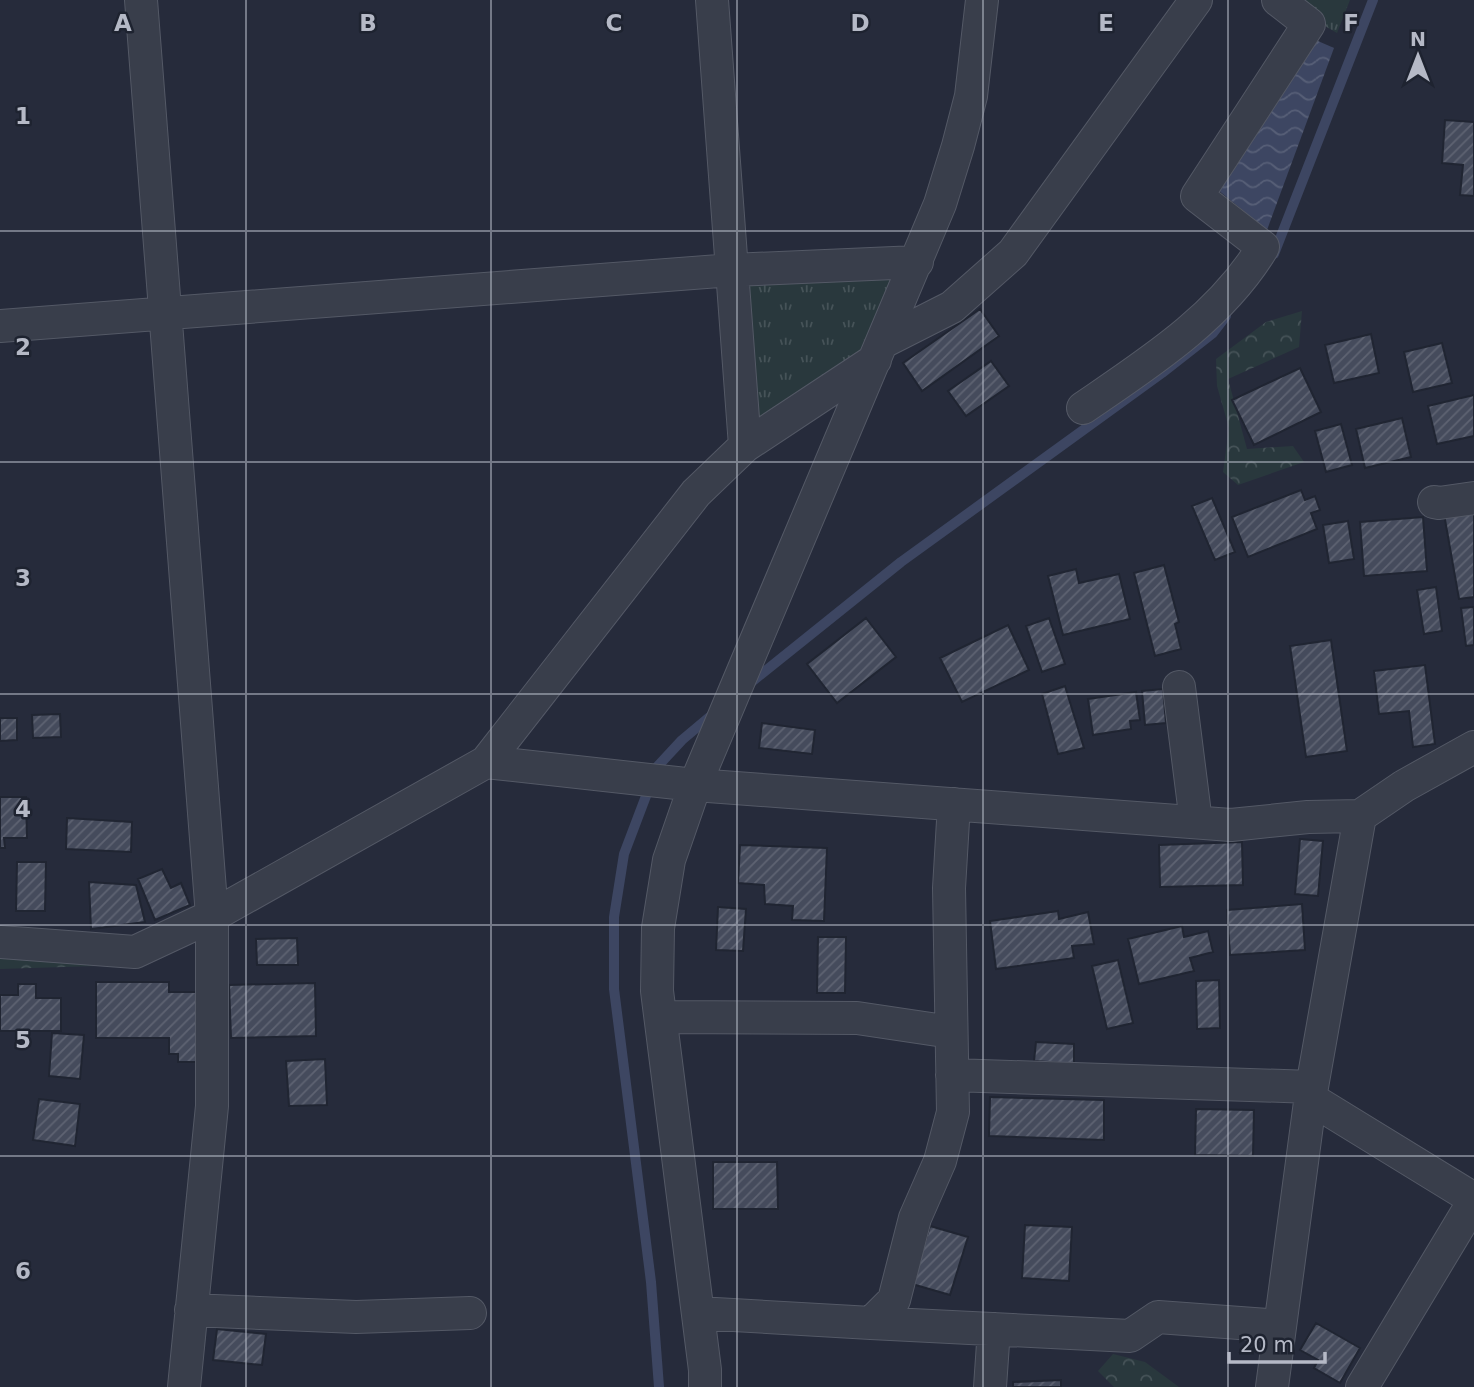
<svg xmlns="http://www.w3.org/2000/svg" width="1474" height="1387" viewBox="0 0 1474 1387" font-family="'DejaVu Sans',sans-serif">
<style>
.grass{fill:url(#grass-tufts)}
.forest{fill:url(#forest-crowns)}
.water{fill:url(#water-waves)}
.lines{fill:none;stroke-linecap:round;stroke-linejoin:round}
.stream{stroke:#3d4662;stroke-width:10}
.building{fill:url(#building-hatch);stroke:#202532;stroke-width:2}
.minor-casing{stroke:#545966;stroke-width:34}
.minor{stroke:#393e4b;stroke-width:32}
.grid{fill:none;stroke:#b5b9c6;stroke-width:2;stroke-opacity:0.55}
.grid-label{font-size:23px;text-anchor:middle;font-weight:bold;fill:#b5b9c6;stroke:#1e2330;stroke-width:5;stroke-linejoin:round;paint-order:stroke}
</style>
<defs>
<pattern id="grass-tufts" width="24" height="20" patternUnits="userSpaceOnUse" patternTransform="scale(1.75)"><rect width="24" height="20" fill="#29383d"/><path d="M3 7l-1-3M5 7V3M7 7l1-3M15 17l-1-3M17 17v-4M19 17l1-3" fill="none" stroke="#465358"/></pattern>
<pattern id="forest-crowns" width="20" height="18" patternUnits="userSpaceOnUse" patternTransform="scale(1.75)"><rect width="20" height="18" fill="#29383d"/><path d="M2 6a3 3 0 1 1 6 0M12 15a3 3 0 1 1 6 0" fill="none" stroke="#465358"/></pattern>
<pattern id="water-waves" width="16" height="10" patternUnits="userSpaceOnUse" patternTransform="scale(1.75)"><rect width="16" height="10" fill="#3d4662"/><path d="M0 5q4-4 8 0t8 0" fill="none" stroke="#575f77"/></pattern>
<pattern id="building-hatch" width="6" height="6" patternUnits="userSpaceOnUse" patternTransform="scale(1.75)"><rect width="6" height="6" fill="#454b5c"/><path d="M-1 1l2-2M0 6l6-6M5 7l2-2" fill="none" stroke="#5e6372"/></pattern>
</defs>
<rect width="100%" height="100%" fill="#262b3b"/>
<path class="grass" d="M 1280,0 L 1350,0 L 1337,33 Z
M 917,262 L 875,360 L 744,431 L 732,270 Z"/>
<path class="forest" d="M 1302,311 L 1299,347 L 1228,379 L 1247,449 L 1293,446 L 1304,462 L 1238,485 L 1223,472 L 1229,428 L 1217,386 L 1216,359 L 1266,322 Z
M 0,942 L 128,965 L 0,969 Z
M 1113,1354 L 1145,1362 L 1179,1387 L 1114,1387 L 1098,1371 Z"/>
<path class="water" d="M 1311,38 L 1334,48 L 1267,230 L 1218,190 Z"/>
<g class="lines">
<path class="stream" d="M 1274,254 L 1373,0
M 749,684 L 901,562 L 1162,373 L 1213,333 L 1226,316
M 659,1387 L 651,1282 L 614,989 L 614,917 L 624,854 L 657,767 L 682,740 L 713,714"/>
</g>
<path class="building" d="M 1445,120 L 1474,122 L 1474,196 L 1460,195 L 1463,165 L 1442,163 Z
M 980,309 L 999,336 L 922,391 L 903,363 Z
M 1371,334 L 1379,373 L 1334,383 L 1325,345 Z
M 1442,343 L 1452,383 L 1413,392 L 1404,352 Z
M 991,361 L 1009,386 L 966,416 L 948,391 Z
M 1300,368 L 1321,412 L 1254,445 L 1232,400 Z
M 1474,395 L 1474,436 L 1437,444 L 1428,406 Z
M 1402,418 L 1411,457 L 1365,468 L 1356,429 Z
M 1341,424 L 1352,465 L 1326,472 L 1315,431 Z
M 1301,490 L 1305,500 L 1315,496 L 1320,510 L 1311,513 L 1317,529 L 1248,557 L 1232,517 Z
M 1212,498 L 1235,552 L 1215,560 L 1192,506 Z
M 1474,509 L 1474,597 L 1459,599 L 1444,514 Z
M 1423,517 L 1427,571 L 1364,576 L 1360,522 Z
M 1348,521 L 1354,559 L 1329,563 L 1323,525 Z
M 1164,565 L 1179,622 L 1175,624 L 1181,649 L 1155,656 L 1134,573 Z
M 1076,569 L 1079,583 L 1119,574 L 1130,619 L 1063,635 L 1048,576 Z
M 1436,587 L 1442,631 L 1424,634 L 1417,590 Z
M 1474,607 L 1474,645 L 1466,646 L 1461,608 Z
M 866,618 L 896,657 L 837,703 L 807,664 Z
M 1049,618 L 1065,664 L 1042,672 L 1026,626 Z
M 1008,625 L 1029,670 L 962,702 L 940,658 Z
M 1331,640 L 1347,751 L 1306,757 L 1290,646 Z
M 1425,665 L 1435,744 L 1413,747 L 1409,711 L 1379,714 L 1374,671 Z
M 1065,686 L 1084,748 L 1058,754 L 1042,694 Z
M 1163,689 L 1166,723 L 1145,725 L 1142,691 Z
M 1136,692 L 1140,720 L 1130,721 L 1131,729 L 1093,735 L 1088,699 Z
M 60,714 L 61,737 L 33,738 L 32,715 Z
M 0,718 L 17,718 L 17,740 L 0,741 Z
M 762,723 L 815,730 L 812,754 L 759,748 Z
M 0,797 L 26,797 L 27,838 L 4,838 L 5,848 L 0,848 Z
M 67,818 L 132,822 L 131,852 L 66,849 Z
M 1300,839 L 1323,841 L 1318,896 L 1295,894 Z
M 1242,842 L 1243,885 L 1160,887 L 1159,845 Z
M 740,845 L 827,848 L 824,921 L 792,920 L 793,906 L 765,904 L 764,885 L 738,883 Z
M 17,862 L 46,862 L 45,911 L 16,911 Z
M 162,869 L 171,888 L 181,883 L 190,905 L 155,920 L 138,879 Z
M 89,882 L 136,885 L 145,922 L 91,929 Z
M 1302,904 L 1305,950 L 1230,955 L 1227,910 Z
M 718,907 L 746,909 L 743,951 L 716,950 Z
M 1058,911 L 1059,919 L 1088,912 L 1094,944 L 1072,946 L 1074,958 L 996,969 L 990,921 Z
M 1182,926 L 1184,937 L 1208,931 L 1213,952 L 1190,958 L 1194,971 L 1139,984 L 1128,939 Z
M 818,937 L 846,937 L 845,993 L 817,993 Z
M 297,938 L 298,965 L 257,965 L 256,939 Z
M 1118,960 L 1133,1023 L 1107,1029 L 1092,966 Z
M 1219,980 L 1220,1028 L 1197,1029 L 1196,981 Z
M 96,982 L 169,982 L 169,992 L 197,992 L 198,1062 L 178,1062 L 178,1054 L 169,1054 L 169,1038 L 96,1038 Z
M 315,983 L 316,1036 L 231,1038 L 229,985 Z
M 18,984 L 36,984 L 36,998 L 61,998 L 61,1031 L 0,1031 L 0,995 L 18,995 Z
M 52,1033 L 84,1035 L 80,1079 L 49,1076 Z
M 1036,1042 L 1074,1044 L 1074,1064 L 1034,1061 Z
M 325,1059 L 327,1105 L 289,1106 L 286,1061 Z
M 990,1097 L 1104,1100 L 1104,1140 L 989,1136 Z
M 39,1099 L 80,1104 L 75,1146 L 33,1140 Z
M 1196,1109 L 1254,1110 L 1253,1156 L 1195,1155 Z
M 713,1162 L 777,1162 L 778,1209 L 713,1209 Z
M 1025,1225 L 1072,1227 L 1069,1281 L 1022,1278 Z
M 930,1226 L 968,1237 L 950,1295 L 912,1284 Z
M 1316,1323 L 1360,1348 L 1340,1383 L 1314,1368 L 1318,1360 L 1300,1350 Z
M 217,1329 L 266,1334 L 262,1365 L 213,1360 Z
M 1061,1380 L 1061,1387 L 1013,1387 L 1013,1382 Z"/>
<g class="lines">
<g class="minor-casing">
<path id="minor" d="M 141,0 L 212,916 L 212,1106 L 184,1387
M 712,0 L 745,446
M 0,326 L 732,270 L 917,262
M 883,342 L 952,307 L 1013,253 L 1196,0
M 1083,408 C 1149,363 1221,317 1263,247 L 1197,196 L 1309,24 L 1278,0
M 1434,502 L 1439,503 L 1474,498
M 1179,687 L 1196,822
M 486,762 L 696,493 L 745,446 L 875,360
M 0,942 L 135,952 L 212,916 L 486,762 L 695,785 L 1231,825 L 1308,817 L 1360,816 L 1404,786 L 1474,747
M 661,1017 L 857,1018 L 951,1032
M 952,1075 L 1312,1087
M 1311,1099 L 1474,1199
M 191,1310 L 356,1317 L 470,1313
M 698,1313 L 871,1323 L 894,1300 L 915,1218 L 940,1161 L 953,1112 L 949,888 L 954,804
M 871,1323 L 1130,1336 L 1158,1317 L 1280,1326
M 705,1387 L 705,1370 L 657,991 L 658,928 L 669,860 L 695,785 L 940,204 L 958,146 L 971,96 L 982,0
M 990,1387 L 994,1329
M 1272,1387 L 1312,1087 L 1360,816
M 1362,1387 L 1474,1201"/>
</g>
<use href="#minor" class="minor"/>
</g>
<path class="grid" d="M 246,0 L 246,1387M 491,0 L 491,1387M 737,0 L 737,1387M 983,0 L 983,1387M 1228,0 L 1228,1387M 0,231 L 1474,231M 0,462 L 1474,462M 0,694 L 1474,694M 0,925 L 1474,925M 0,1156 L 1474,1156"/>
<g class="grid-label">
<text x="123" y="31">A</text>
<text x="368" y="31">B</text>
<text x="614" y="31">C</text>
<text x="860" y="31">D</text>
<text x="1106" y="31">E</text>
<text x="1351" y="31">F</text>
<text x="23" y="124">1</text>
<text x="23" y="355">2</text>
<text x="23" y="586">3</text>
<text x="23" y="817">4</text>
<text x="23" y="1048">5</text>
<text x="23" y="1279">6</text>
</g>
<g transform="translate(1418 56)" stroke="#1e2330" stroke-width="5" paint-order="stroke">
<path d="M0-5L12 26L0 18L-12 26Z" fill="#b5b9c6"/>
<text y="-10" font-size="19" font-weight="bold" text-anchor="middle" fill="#b5b9c6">N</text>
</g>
<path d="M1229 1352v10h96v-10" fill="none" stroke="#b5b9c6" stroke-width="3.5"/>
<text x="1240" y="1352" font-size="21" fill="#b5b9c6" stroke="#1e2330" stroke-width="5" paint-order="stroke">20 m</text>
</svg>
